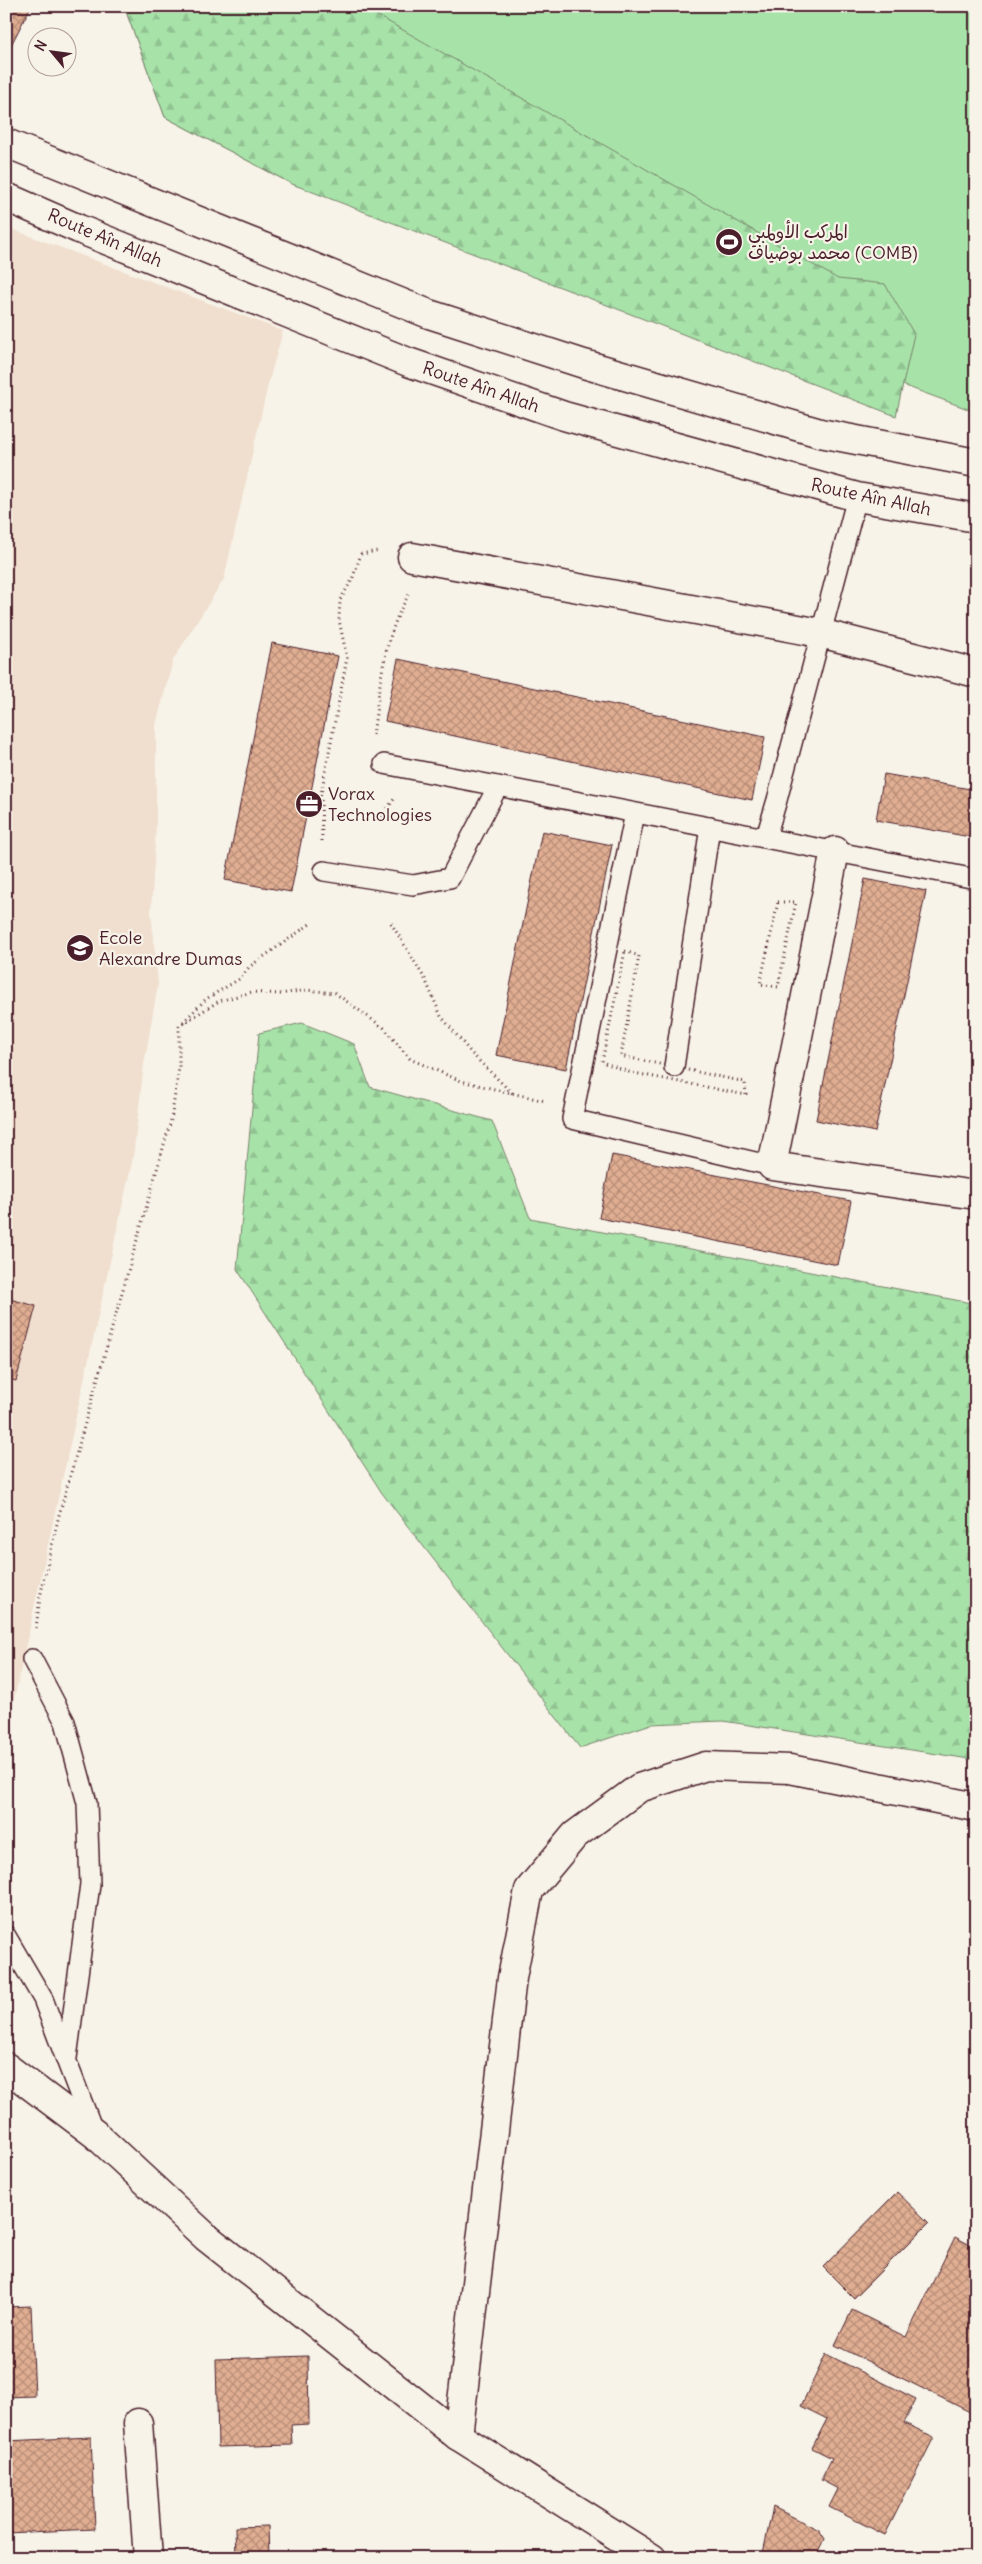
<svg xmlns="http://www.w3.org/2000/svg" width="982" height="2564" viewBox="0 0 982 2564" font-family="Delius,'Playpen Sans Arabic',sans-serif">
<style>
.built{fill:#f0dece}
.green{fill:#a7e3a9;stroke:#78816a}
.forest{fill:url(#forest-firs);stroke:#78816a}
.building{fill:url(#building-cross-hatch);stroke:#4a1f2b}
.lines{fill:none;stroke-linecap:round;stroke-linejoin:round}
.lane-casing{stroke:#4a1f2b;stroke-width:22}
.street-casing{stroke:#4a1f2b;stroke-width:31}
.secondary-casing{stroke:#4a1f2b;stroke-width:31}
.path{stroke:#4a1f2b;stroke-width:3;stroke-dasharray:1 4;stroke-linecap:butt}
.lane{stroke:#f7f3e8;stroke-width:19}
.street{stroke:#f7f3e8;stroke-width:28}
.secondary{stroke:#f7f3e8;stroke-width:28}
.labels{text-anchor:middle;stroke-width:4.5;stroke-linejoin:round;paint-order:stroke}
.poi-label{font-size:18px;fill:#4a1f2b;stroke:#f7f3e8;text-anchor:start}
.street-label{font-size:18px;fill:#4a1f2b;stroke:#f7f3e8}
</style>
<defs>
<pattern id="forest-firs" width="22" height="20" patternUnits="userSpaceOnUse" patternTransform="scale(1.25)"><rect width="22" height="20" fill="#a7e3a9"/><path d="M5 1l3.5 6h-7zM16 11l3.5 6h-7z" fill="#91c292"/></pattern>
<pattern id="building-cross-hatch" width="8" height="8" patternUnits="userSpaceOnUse" patternTransform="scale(1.25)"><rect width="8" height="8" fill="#e0ae92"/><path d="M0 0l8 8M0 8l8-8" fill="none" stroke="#b88d77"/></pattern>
</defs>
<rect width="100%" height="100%" fill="#f7f3e8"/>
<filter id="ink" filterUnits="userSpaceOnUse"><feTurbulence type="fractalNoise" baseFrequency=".02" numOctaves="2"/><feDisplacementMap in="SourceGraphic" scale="10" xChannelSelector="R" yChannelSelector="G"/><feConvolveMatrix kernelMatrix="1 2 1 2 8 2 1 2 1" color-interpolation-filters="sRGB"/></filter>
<g filter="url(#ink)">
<path class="built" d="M 6,227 L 283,331 L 268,384 L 224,579 L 173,660 L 156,725 L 156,824 L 151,912 L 158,984 L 144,1064 L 133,1157 L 6,1736 Z"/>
<path class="green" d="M 124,6 L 976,6 L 976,412 L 672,300 L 292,184 L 165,117 Z"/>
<path class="forest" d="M 124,6 L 361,6 L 838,279 L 885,284 L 914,334 L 896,416 L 292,184 L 165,117 Z
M 302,1023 L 354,1044 L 370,1087 L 492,1121 L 530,1218 L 976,1304 L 976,1760 L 723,1721 L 651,1724 L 580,1748 L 382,1493 L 237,1269 L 259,1033 Z"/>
<path class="building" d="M 6,6 L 31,6 L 9,49 L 6,48 Z
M 272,643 L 338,656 L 291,892 L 225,880 Z
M 398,659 L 765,737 L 752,800 L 385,721 Z
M 884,774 L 976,790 L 976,838 L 876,820 Z
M 542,831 L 612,845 L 566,1069 L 496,1055 Z
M 865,879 L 926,891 L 875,1132 L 816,1120 Z
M 612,1155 L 851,1201 L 838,1265 L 599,1218 Z
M 6,1298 L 36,1306 L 16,1381 L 6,1378 Z
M 897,2192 L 929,2223 L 854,2298 L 823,2267 Z
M 955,2237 L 976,2248 L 976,2406 L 972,2413 L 835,2345 L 852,2310 L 906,2337 Z
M 31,2306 L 35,2396 L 6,2397 L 6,2307 Z
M 826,2354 L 916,2399 L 904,2423 L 934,2437 L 885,2535 L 829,2507 L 838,2489 L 821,2480 L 832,2458 L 812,2448 L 827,2419 L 801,2406 Z
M 308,2356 L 309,2424 L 291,2425 L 292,2445 L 218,2447 L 216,2359 Z
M 91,2437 L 95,2529 L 6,2533 L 6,2441 Z
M 773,2507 L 819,2530 L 825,2539 L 816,2558 L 770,2558 L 763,2553 Z
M 268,2526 L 269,2558 L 236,2558 L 235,2527 Z
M 37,2553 L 37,2558 L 6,2558 L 6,2554 Z"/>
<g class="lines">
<g class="lane-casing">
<path id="lane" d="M 384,764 L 976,879
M 635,813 L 572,1119 L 772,1166
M 766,837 L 777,800 L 857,497
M 324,871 L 413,885 L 450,878 L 498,786
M 674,1067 L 710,827
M 32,1659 L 65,1722 L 87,1803 L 90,1884 L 67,2058
M 6,1936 L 43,1999 L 94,2133"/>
</g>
<g class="street-casing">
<path id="street" d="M 412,557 L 820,633 L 976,673
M 835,851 L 772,1166 L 976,1195
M 138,2423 L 148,2558
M 458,2436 L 512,1978 L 529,1890 L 575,1835 L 639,1788 L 706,1766 L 790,1769 L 976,1807"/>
</g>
<g class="secondary-casing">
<path id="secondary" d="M 6,143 L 429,314 L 584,364 L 820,433 L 976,463
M 6,197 L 79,229 L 408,362 L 564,416 L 857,497 L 976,518
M 6,2067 L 95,2134 L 206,2237 L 458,2436 L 652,2558"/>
</g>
<path class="path" d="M 373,735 C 380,687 383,635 410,593
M 379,821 L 394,799
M 322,841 L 321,794 L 347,658 L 339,620 L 340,600 L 352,580 L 361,554 L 378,551
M 778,902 L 796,902 L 778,987 L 760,984 Z
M 391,923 L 425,979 L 441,1016 L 472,1054 L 513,1094
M 625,951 L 639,956 L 621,1056 L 745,1082 L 746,1095 L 629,1072 L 602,1062 Z
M 183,1022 L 206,999 L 241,978 L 249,967 L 310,924
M 36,1628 L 40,1597 L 59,1515 L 171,1120 L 179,1068 L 179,1026 L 219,1001 L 252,992 L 280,994 L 307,990 L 335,993 L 384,1028 L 410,1059 L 461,1081 L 545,1101"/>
<use href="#lane" class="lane"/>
<use href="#street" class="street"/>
<use href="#secondary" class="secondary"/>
</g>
</g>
<defs>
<g id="stadium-disc" transform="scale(1.4375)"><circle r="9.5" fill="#4a1f2b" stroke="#f7f3e8"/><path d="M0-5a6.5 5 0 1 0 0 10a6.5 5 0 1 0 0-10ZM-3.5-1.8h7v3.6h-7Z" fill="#fff"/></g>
<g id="office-disc" transform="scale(1.4375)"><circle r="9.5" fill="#4a1f2b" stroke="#f7f3e8"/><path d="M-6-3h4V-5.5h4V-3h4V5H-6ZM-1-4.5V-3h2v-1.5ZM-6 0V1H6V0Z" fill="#fff"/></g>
<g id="school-disc" transform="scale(1.4375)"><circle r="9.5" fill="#4a1f2b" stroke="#f7f3e8"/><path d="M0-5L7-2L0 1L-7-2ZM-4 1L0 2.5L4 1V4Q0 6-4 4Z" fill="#fff"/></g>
</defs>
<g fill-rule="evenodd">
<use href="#stadium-disc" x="729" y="242"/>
<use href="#office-disc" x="309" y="804"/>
<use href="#school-disc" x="80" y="948"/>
</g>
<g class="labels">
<g class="poi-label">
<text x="748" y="238">المركب الأولمبي<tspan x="748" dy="21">محمد بوضياف (COMB)</tspan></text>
<text x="328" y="800">Vorax<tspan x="328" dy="21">Technologies</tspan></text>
<text x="99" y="944">Ecole<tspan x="99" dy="21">Alexandre Dumas</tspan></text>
</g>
<g class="street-label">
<text transform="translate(105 238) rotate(23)" y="6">Route Aîn Allah</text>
<text transform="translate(481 387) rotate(19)" y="6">Route Aîn Allah</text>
<text transform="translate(871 497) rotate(12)" y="6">Route Aîn Allah</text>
</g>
</g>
<rect width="982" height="2564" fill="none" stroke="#f7f3e8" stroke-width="25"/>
<rect x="12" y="12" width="957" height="2539" fill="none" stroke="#4a1f2b" stroke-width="2" filter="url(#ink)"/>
<g transform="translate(52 52) rotate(299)"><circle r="24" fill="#f7f3e8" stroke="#b29e9c"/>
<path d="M0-4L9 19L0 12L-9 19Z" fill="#4a1f2b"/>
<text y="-8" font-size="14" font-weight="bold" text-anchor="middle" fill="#4a1f2b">N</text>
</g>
</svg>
